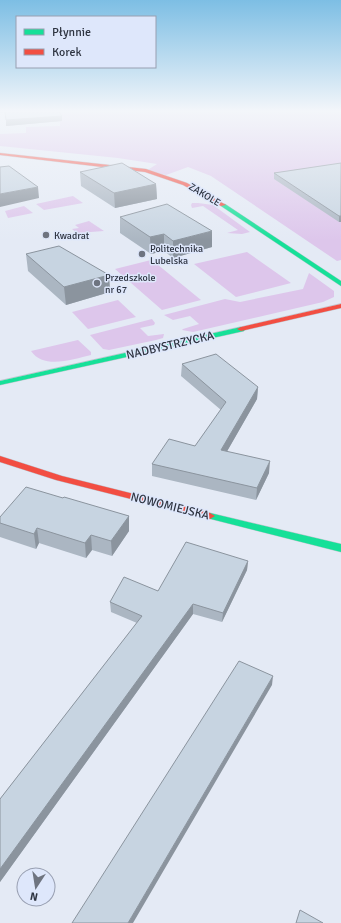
<svg xmlns="http://www.w3.org/2000/svg" width="341" height="923" viewBox="0 0 341 923" font-family="Signika,sans-serif">
<style>
.green{fill:#ddc6eb}
.lines{fill:none;stroke-linecap:round;stroke-linejoin:round}
.fast-casing{stroke:#c1c6cf;stroke-width:1}
.jam-casing{stroke:#c1c6cf;stroke-width:1}
.fast{fill:#16e098;fill-rule:evenodd}
.jam{fill:#f24e42;fill-rule:evenodd}
.wall{fill:#abb6c2}
.shaded-wall{fill:#8b949e}
.building{fill:#c7d4e1;stroke:#8b949e}
.poi-dot{fill:#6e7480;stroke:#dee7fb;stroke-width:1.5}
.labels{text-anchor:middle;stroke-width:3;stroke-linejoin:round;paint-order:stroke}
.far-street-label{font-size:10px;fill:#2e3441;stroke:#dee7fb}
.far-poi-label{font-size:10px;fill:#2e3441;stroke:#dee7fb;text-anchor:start}
.street-label{font-size:12px;fill:#2e3441;stroke:#dee7fb}
</style>
<rect width="100%" height="100%" fill="#e4eaf5"/>
<path class="green" d="M 60,112 L 341,112 L 341,260 L 337,261 L 211,176 L 188,167 L 166,175 L 146,171 L 157,164 L 118,158 L 0,146 L 0,134 L 26,133 L 26,127 L 60,126 Z
M 73,196 L 83,203 L 44,210 L 36,204 Z
M 192,203 L 198,203 L 213,205 L 250,232 L 242,234 L 227,233 L 238,230 L 203,206 L 192,208 L 191,205 Z
M 24,206 L 33,213 L 8,218 L 5,211 Z
M 89,221 L 104,231 L 77,233 L 72,229 L 79,228 L 75,225 Z
M 247,252 L 291,283 L 236,297 L 194,264 Z
M 151,260 L 152,260 L 201,300 L 162,310 L 115,269 Z
M 309,273 L 334,291 L 334,297 L 323,302 L 193,332 L 182,330 L 183,329 L 199,324 L 190,316 L 173,320 L 164,315 L 225,299 L 240,302 L 303,289 Z
M 118,300 L 136,317 L 88,329 L 72,312 Z
M 152,319 L 155,323 L 154,325 L 140,328 L 148,336 L 164,334 L 163,338 L 156,340 L 109,350 L 103,349 L 90,335 Z
M 78,340 L 91,352 L 91,355 C 73,359 44,370 31,351 Z"/>
<g class="lines">
<g class="fast-casing">
<path id="fast" d="M 221,204 L 225,204 L 341,281 L 341,286 L 221,206 Z
M 241,327 L 245,329 L 244,331 L 0,385 L 0,381 Z
M 210,513 L 341,544 L 341,552 L 207,518 L 205,516 Z"/>
</g>
<g class="jam-casing">
<path id="jam" d="M 0,153 L 146,169 L 187,183 L 226,205 L 221,206 L 183,185 L 145,172 L 0,155 Z
M 341,304 L 341,308 L 241,331 L 237,329 L 241,327 Z
M 0,456 L 62,476 L 210,513 L 215,516 L 210,519 L 56,480 L 0,462 Z"/>
</g>
<use href="#fast" class="fast"/>
<use href="#jam" class="jam"/>
</g>
<path class="wall" d="M 0,112 L 59,112 L 62,121 L 6,126 L 6,113 L 0,113 Z
M 341,163 L 341,222 L 339,222 L 274,179 L 274,173 Z
M 80,172 L 156,184 L 157,199 L 115,208 L 81,186 Z
M 120,217 L 212,247 L 173,258 L 164,251 L 151,254 L 120,233 Z
M 26,254 L 109,275 L 110,292 L 66,305 L 28,271 Z
M 182,364 L 258,387 L 257,399 L 227,451 L 269,473 L 256,500 L 152,476 L 152,464 L 195,446 L 221,410 L 181,376 Z
M 63,498 L 129,516 L 129,531 L 112,556 L 92,550 L 86,558 L 39,543 L 36,549 L 0,537 L 0,517 Z
M 248,561 L 247,570 L 222,622 L 193,614 L 0,882 L 0,799 L 137,623 L 111,612 L 110,602 L 158,591 Z"/>
<path class="shaded-wall" d="M 62,116 L 62,121 L 6,126 L 6,120 Z
M 156,184 L 157,199 L 115,208 L 114,193 Z
M 38,187 L 39,198 L 0,207 L 0,194 Z
M 339,216 L 341,216 L 341,222 L 339,222 Z
M 212,231 L 212,247 L 173,258 L 173,241 Z
M 164,234 L 164,251 L 151,254 L 150,237 Z
M 109,275 L 110,292 L 66,305 L 64,287 Z
M 258,387 L 257,399 L 221,462 L 221,450 Z
M 270,461 L 269,473 L 256,500 L 257,488 Z
M 129,516 L 129,531 L 112,556 L 111,541 Z
M 37,528 L 39,543 L 36,549 L 34,534 Z
M 91,535 L 92,550 L 86,558 L 85,543 Z
M 248,561 L 247,570 L 222,622 L 223,613 Z
M 193,604 L 193,614 L 0,882 L 0,869 Z
M 273,676 L 272,685 L 133,923 L 128,923 Z"/>
<path class="building" d="M 5,112 L 59,112 L 62,116 L 6,120 Z
M 122,163 L 156,184 L 114,193 L 80,172 Z
M 341,163 L 341,216 L 339,216 L 274,173 Z
M 9,166 L 38,187 L 0,194 L 0,167 Z
M 167,204 L 212,231 L 173,241 L 164,234 L 150,237 L 120,217 Z
M 59,246 L 109,275 L 64,287 L 26,254 Z
M 216,354 L 258,387 L 221,450 L 270,461 L 257,488 L 152,464 L 169,439 L 195,446 L 226,402 L 182,364 Z
M 26,487 L 63,498 L 64,497 L 129,516 L 111,541 L 91,535 L 85,543 L 37,528 L 34,534 L 0,523 L 0,517 Z
M 186,542 L 248,561 L 223,613 L 193,604 L 0,869 L 0,799 L 142,616 L 110,602 L 124,577 L 158,591 Z
M 239,661 L 273,676 L 128,923 L 72,923 Z
M 300,910 L 323,923 L 296,923 Z"/>
<linearGradient id="sky" x2="0" y2="1"><stop stop-color="#7dbee4"/><stop offset="0.46" stop-color="#f3f6fa"/><stop offset="1" stop-color="#f3f6fa" stop-opacity="0"/></linearGradient>
<rect width="341" height="241" fill="url(#sky)"/>
<g class="poi-dot">
<circle cx="46" cy="235" r="4"/>
<circle cx="142" cy="254" r="4"/>
<circle cx="97" cy="283" r="4"/>
</g>
<g class="labels">
<g class="far-street-label">
<text transform="translate(205 194) rotate(31)" y="4">ZAKOLE</text>
</g>
<g class="far-poi-label">
<text x="54" y="239">Kwadrat</text>
<text x="150" y="252">Politechnika<tspan x="150" dy="12">Lubelska</tspan></text>
<text x="105" y="281">Przedszkole<tspan x="105" dy="12">nr 67</tspan></text>
</g>
<g class="street-label">
<text transform="translate(170 345) rotate(-13)" y="4">NADBYSTRZYCKA</text>
<text transform="translate(170 506) rotate(14)" y="4">NOWOMIEJSKA</text>
</g>
</g>
<rect x="16" y="16" width="140" height="52" fill="#dee7fb" stroke="#989fb1"/>
<rect x="24" y="29" width="20" height="6" fill="#16e098" stroke="#989fb1"/>
<text x="52" y="36" font-size="12" fill="#2e3441">Płynnie</text>
<rect x="24" y="49" width="20" height="6" fill="#f24e42" stroke="#989fb1"/>
<text x="52" y="56" font-size="12" fill="#2e3441">Korek</text>
<g transform="translate(36 887) rotate(192)"><circle r="19" fill="#dee7fb" stroke="#989fb1"/>
<path d="M0-3L7 15L0 10L-7 15Z" fill="#6e7480"/>
<text y="-6" font-size="11" font-weight="bold" text-anchor="middle" fill="#2e3441">N</text>
</g>
</svg>
